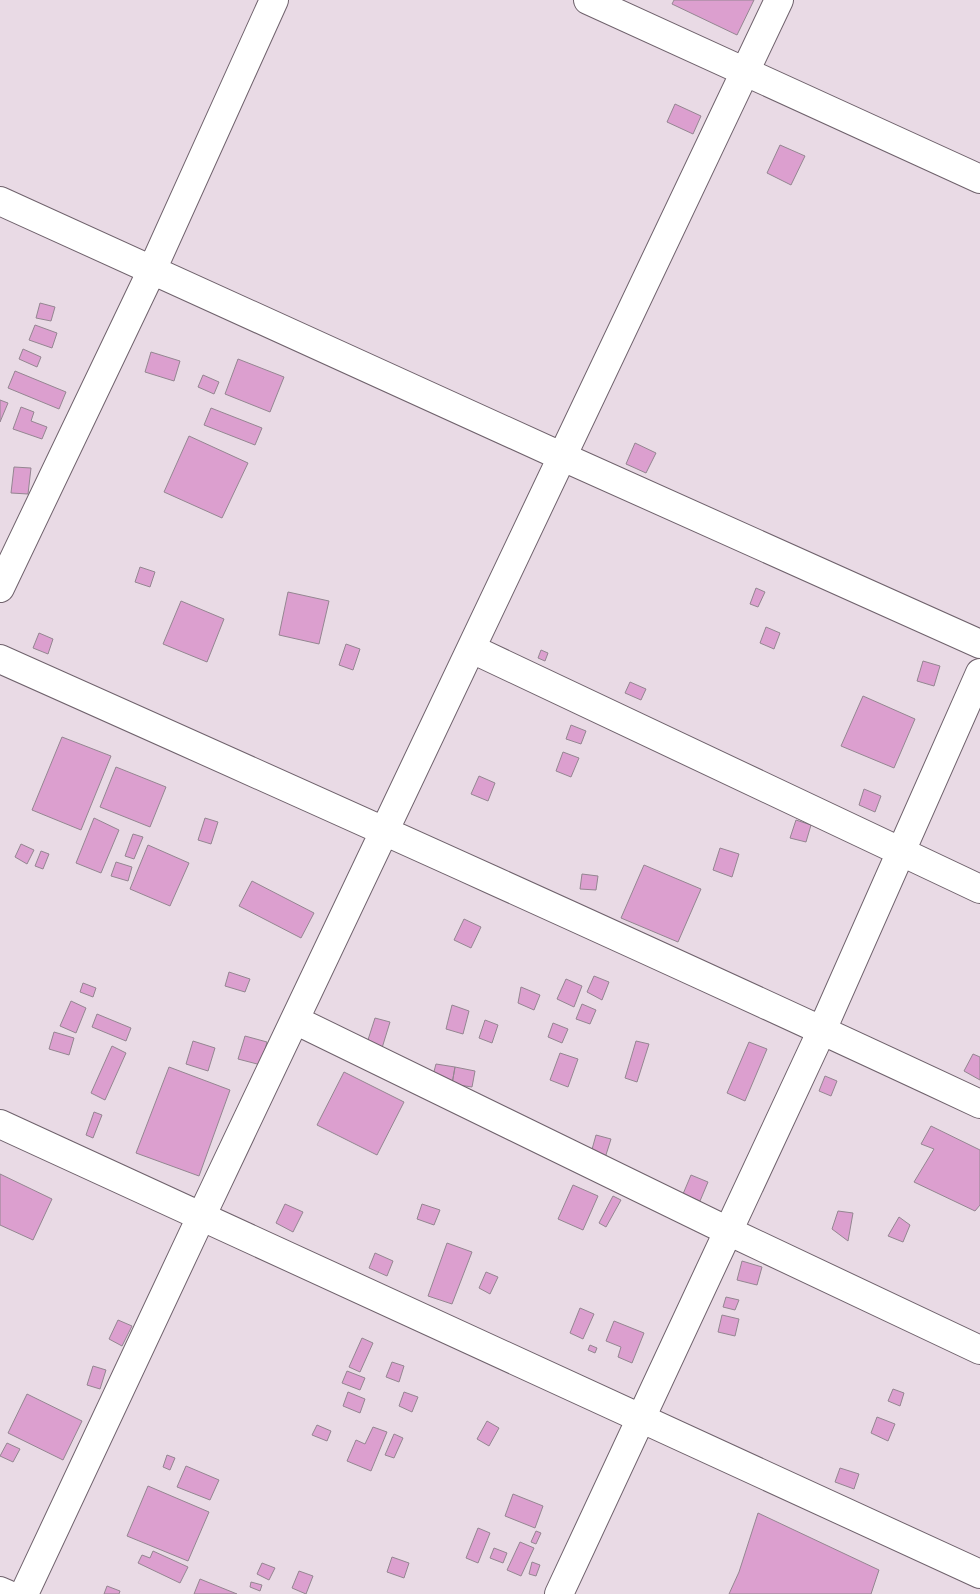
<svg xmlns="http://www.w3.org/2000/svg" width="980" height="1594" viewBox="0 0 980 1594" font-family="'Public Sans',sans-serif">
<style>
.building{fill:#dc9fcf;stroke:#948691}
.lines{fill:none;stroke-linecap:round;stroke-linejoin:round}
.minor-casing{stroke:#6f626c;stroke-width:30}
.tertiary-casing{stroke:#6f626c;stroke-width:30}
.minor{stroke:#fff;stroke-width:28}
.tertiary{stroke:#fff;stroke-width:28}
</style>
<rect width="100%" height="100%" fill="#e9dae5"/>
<path class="building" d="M 674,0 L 754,0 L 737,35 L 672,4 Z
M 675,104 L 701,116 L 693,134 L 667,122 Z
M 780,145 L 805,156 L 791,185 L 767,173 Z
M 40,303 L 55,307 L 51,321 L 36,318 Z
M 35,325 L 57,333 L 52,348 L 29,340 Z
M 23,349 L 41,357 L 37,367 L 19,359 Z
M 151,352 L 180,361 L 174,381 L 145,372 Z
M 238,359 L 284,377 L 270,412 L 225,394 Z
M 15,371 L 66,392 L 59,409 L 8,388 Z
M 203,375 L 219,382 L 214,394 L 198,387 Z
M 0,400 L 8,403 L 0,422 Z
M 21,407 L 34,412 L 31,421 L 47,427 L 42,439 L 13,429 Z
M 211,408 L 262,428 L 255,445 L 204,425 Z
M 189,436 L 248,463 L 222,518 L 164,492 Z
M 635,443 L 656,453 L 646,473 L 626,464 Z
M 14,467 L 31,468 L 28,494 L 11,493 Z
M 140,567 L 155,572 L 150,587 L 135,582 Z
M 756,588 L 765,592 L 758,607 L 750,604 Z
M 288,592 L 329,601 L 319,644 L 279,635 Z
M 181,601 L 224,619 L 207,662 L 163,644 Z
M 766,627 L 780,633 L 774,649 L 760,643 Z
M 39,633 L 53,639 L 48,654 L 33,648 Z
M 346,644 L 360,649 L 353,670 L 339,665 Z
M 541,650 L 548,653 L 545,661 L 538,658 Z
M 923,661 L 940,666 L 934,686 L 917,681 Z
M 630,682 L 646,689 L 641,700 L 625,693 Z
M 863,696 L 915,719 L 894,768 L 841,746 Z
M 571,725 L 586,731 L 581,744 L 566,739 Z
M 62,737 L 111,756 L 81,830 L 32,810 Z
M 563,752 L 579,758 L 571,777 L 556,771 Z
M 116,767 L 166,787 L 150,827 L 100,807 Z
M 479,776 L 495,783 L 488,801 L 471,794 Z
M 864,789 L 881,796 L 875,812 L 859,805 Z
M 94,818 L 119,830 L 101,873 L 76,863 Z
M 205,818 L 218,822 L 211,844 L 198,840 Z
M 796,820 L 811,825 L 806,842 L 790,838 Z
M 133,834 L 143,837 L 134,859 L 125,856 Z
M 21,844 L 34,850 L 27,864 L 15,857 Z
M 148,845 L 189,863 L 170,906 L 130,889 Z
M 720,848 L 739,854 L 732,877 L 713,870 Z
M 41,851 L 49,854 L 43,869 L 35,866 Z
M 116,862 L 132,867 L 128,881 L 111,876 Z
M 644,865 L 701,889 L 678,942 L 621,918 Z
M 582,874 L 598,876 L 596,890 L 580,889 Z
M 252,881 L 314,913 L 301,938 L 239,906 Z
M 464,919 L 481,927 L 471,948 L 454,940 Z
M 229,972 L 250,979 L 245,992 L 225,986 Z
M 594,976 L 609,982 L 602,1000 L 587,992 Z
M 566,979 L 582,986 L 574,1007 L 557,999 Z
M 83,983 L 96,988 L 93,997 L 80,992 Z
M 521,987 L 540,995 L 534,1010 L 518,1003 Z
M 71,1001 L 86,1008 L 76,1033 L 60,1026 Z
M 582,1004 L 596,1010 L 590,1024 L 576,1019 Z
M 452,1005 L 469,1011 L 463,1034 L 446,1029 Z
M 97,1014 L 131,1028 L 126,1041 L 92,1027 Z
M 375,1018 L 390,1022 L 382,1048 L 367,1043 Z
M 485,1020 L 498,1025 L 492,1043 L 479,1038 Z
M 553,1023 L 568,1029 L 562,1043 L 548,1037 Z
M 54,1032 L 74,1038 L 69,1055 L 49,1049 Z
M 245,1036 L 267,1042 L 261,1065 L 238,1059 Z
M 193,1041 L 215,1048 L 208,1071 L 186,1064 Z
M 636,1041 L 649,1044 L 637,1082 L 625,1078 Z
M 749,1042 L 767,1049 L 745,1101 L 727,1093 Z
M 112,1046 L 126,1053 L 105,1100 L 91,1093 Z
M 560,1053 L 578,1059 L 568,1087 L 550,1080 Z
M 973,1054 L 980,1057 L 980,1080 L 964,1071 Z
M 436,1064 L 455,1067 L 452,1084 L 432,1079 Z
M 169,1067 L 230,1090 L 199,1176 L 136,1153 Z
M 455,1067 L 475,1071 L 472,1087 L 452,1084 Z
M 344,1072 L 404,1102 L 377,1155 L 317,1125 Z
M 825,1076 L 837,1081 L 831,1096 L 819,1091 Z
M 94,1112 L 102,1115 L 93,1138 L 86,1135 Z
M 931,1126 L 980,1150 L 980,1205 L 975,1211 L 914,1182 L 934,1149 L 921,1144 Z
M 596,1135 L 611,1139 L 605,1158 L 591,1153 Z
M 0,1174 L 52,1199 L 33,1240 L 0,1225 Z
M 691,1175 L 708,1182 L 700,1201 L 683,1194 Z
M 573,1185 L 598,1196 L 583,1230 L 558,1219 Z
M 613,1196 L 621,1200 L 606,1227 L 599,1223 Z
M 285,1204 L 303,1212 L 293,1232 L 276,1223 Z
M 422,1204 L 440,1210 L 434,1225 L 417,1219 Z
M 838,1211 L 853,1213 L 848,1241 L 832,1229 Z
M 899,1217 L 910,1225 L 903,1242 L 888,1236 Z
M 447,1243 L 472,1252 L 452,1304 L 428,1296 Z
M 375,1253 L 393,1261 L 387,1276 L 369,1268 Z
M 742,1261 L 762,1267 L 757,1285 L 737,1280 Z
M 486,1272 L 498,1277 L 490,1294 L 479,1288 Z
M 726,1297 L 739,1300 L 735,1310 L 723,1307 Z
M 580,1308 L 594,1314 L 583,1339 L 570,1333 Z
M 722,1315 L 739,1319 L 735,1336 L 718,1332 Z
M 118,1320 L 132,1326 L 122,1346 L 109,1339 Z
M 614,1321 L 644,1333 L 632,1363 L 618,1357 L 621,1347 L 606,1341 Z
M 362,1338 L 373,1343 L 360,1372 L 349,1367 Z
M 590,1345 L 597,1348 L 595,1353 L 588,1350 Z
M 392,1362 L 404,1366 L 399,1382 L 386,1377 Z
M 93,1366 L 106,1370 L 100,1389 L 87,1385 Z
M 347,1371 L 365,1378 L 360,1390 L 342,1383 Z
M 893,1389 L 904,1393 L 900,1406 L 888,1401 Z
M 348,1392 L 365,1399 L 360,1413 L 343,1406 Z
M 404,1392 L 418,1397 L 412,1412 L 399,1406 Z
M 27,1394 L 82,1421 L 63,1460 L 8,1433 Z
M 877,1417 L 895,1424 L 888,1441 L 871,1433 Z
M 487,1421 L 499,1428 L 489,1446 L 477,1439 Z
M 317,1425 L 331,1431 L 327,1441 L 312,1435 Z
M 373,1427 L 387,1432 L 371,1471 L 347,1461 L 356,1440 L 365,1444 Z
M 394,1434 L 403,1438 L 394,1458 L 385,1455 Z
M 7,1443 L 20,1449 L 13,1462 L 0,1456 Z
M 167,1455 L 175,1458 L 170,1470 L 163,1467 Z
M 186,1466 L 219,1480 L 210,1500 L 177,1487 Z
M 840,1468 L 859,1474 L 854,1489 L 835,1482 Z
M 148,1486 L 209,1512 L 188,1561 L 127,1536 Z
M 513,1494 L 543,1506 L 535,1528 L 505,1516 Z
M 758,1513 L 879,1570 L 871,1594 L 729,1594 L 739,1572 Z
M 478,1528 L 490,1533 L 478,1563 L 466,1558 Z
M 536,1531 L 541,1533 L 536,1544 L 531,1542 Z
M 520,1542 L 534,1548 L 521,1576 L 507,1570 Z
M 494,1548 L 507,1553 L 503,1563 L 490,1558 Z
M 153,1551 L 188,1567 L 180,1583 L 138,1563 L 142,1555 L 150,1558 Z
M 392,1557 L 409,1563 L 404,1578 L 387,1572 Z
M 532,1562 L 540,1565 L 536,1576 L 529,1574 Z
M 262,1563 L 275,1568 L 269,1580 L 257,1574 Z
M 299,1571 L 313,1576 L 306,1594 L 292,1588 Z
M 200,1579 L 237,1594 L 194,1594 Z
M 251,1582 L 262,1585 L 260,1591 L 250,1587 Z
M 107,1586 L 120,1591 L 119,1594 L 104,1594 Z"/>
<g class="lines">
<g class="minor-casing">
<path id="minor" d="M 0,201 L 563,457 L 980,644
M 0,588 L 152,270 L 274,0
M 472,649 L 980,889
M 0,659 C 327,805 655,952 980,1104
M 295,1020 L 728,1231 L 980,1350
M 0,1124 L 980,1574
M 0,1591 L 7,1594
M 24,1594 L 201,1217 L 779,0
M 559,1594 L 822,1030 L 980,673"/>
</g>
<g class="tertiary-casing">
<path id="tertiary" d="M 588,0 L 980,179"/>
</g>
<use href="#minor" class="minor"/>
<use href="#tertiary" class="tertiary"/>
</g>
</svg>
